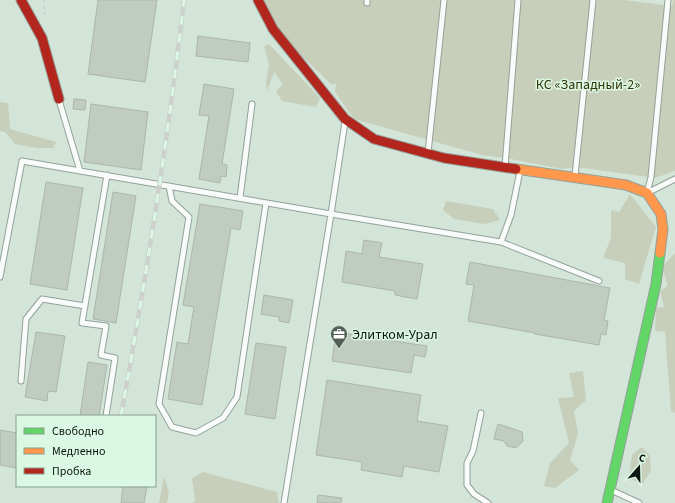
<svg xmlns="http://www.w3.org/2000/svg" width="675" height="503" viewBox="0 0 675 503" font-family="'Source Sans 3',sans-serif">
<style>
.green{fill:#c7cfba}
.building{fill:#c0cbc1;stroke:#abb6ac}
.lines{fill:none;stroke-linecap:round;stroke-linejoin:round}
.lane-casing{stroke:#94a199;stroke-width:7}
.fast-casing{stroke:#94a199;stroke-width:11}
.slow-casing{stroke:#94a199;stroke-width:11}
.jam-casing{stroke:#94a199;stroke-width:11}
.path{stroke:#ced3d0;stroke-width:2;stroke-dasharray:3 3;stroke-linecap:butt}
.lane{stroke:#f8fbf9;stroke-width:5}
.fast{stroke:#63d668;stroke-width:9}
.slow{stroke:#ff974d;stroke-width:9}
.jam{stroke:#b3261e;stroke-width:9}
.rail-casing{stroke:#ccd1ce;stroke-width:4.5}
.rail{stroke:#daf8e4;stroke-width:3;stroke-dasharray:9;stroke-linecap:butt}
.labels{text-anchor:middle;stroke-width:3;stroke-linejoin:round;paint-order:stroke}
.park-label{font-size:14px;fill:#343404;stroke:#daf8e4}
.poi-label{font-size:14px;fill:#0d1711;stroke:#daf8e4;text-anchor:start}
</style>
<rect width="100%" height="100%" fill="#d3e4d9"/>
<path class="green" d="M 262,0 L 624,0 L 672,6 L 673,0 L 675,0 L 675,171 L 655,178 L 576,167 L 562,169 L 506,158 L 482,155 L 354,119 L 335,92 L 336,83 L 332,85 L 284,39 Z
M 269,44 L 320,98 L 316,107 L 282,101 L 276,91 L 283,84 L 274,72 L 267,91 L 266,83 L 269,65 L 264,46 Z
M 0,102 L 8,103 L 10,129 L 56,142 L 53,148 L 37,148 L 15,144 L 5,132 L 0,131 Z
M 630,194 L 656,227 L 639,284 L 625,279 L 625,263 L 603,258 L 611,238 L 611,210 L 619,212 Z
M 446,201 L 493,209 L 500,220 L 485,224 L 454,219 L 443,210 Z
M 674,254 L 675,254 L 675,413 L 671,411 L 665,332 L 655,331 L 656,308 L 664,307 L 660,291 L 668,286 L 662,267 Z
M 583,371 L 586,400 L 574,411 L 578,434 L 570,460 L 579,470 L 555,488 L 544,486 L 550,463 L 569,443 L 558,398 L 574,397 L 569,373 Z
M 642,447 L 650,456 L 651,471 L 642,484 L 629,478 L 632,455 Z
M 203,472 L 277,492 L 279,503 L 193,503 L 195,500 L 192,478 Z
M 164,476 L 169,492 L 167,503 L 159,503 Z"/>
<path class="building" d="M 98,0 L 157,0 L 145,82 L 88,74 Z
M 198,36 L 250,43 L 248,62 L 196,56 Z
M 204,84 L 234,89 L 222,164 L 227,165 L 226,177 L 221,176 L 220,183 L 199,179 L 209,116 L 199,115 Z
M 74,99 L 86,100 L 85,110 L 73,109 Z
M 91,104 L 148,112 L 141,170 L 84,162 Z
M 46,182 L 83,188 L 67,290 L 30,284 Z
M 113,192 L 136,196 L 116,323 L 93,319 Z
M 200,204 L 243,211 L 240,230 L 231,228 L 202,405 L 168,399 L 177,342 L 188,344 L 194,307 L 183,305 Z
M 364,240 L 382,243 L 379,257 L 423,264 L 417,299 L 395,295 L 395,291 L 342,282 L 346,251 L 362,254 Z
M 470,262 L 610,288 L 604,320 L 608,321 L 606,335 L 601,334 L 599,345 L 535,334 L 535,333 L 468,321 L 474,285 L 466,284 Z
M 264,295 L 293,300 L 289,323 L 279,321 L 279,317 L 261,314 Z
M 36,332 L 65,336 L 56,392 L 48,391 L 47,401 L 25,397 Z
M 336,332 L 427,346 L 425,357 L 414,355 L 411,373 L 332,361 Z
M 256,343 L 286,347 L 275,419 L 245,414 Z
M 88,362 L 107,365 L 99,416 L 80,416 Z
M 327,380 L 421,395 L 417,421 L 448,426 L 439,472 L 404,466 L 402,477 L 361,470 L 362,462 L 316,455 Z
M 498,424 L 511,428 L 522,432 L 523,441 L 516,448 L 507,446 L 504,441 L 494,439 Z
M 0,430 L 17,433 L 17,468 L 0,465 Z
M 123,486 L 147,486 L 144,503 L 121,503 Z
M 318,495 L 342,498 L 341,503 L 317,503 Z"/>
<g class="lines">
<g class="lane-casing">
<path id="lane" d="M 668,0 L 651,177 L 647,193 L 675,179
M 367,3 L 367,0
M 59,100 L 80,171
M 428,153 L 444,0
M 505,167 L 518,0
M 520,171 L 511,215 L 501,242 L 599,281
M 575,176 L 593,0
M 169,186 L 172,201 L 189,217 L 159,404 L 172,427 L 196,433 L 223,418 L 237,397 L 266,203
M 240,198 L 252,104
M 0,277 L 22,161 L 331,214 L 501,242
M 21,381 L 26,319 L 42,299 L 85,306
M 481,413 L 473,451 L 467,463 L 467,485 L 474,494 L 488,503
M 106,416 L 115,358 L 101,355 L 106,326 L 82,323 L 107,175
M 611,490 L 639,503
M 284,503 L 331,214 L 345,122"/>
</g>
<g class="fast-casing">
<path id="fast" d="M 607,503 L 656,284 L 660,253"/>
</g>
<g class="slow-casing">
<path id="slow" d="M 516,169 L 626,185 L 647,193 L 661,214 L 663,229 L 660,253"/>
</g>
<g class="jam-casing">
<path id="jam" d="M 21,0 L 42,38 L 59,99
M 258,0 L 273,29 L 345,119 L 374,139 L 444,158 L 516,169"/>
</g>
<path class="path" d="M 44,0 L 45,18"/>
<use href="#lane" class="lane"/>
<use href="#fast" class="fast"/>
<use href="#slow" class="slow"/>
<use href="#jam" class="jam"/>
<g class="rail-casing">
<path id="rail" d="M 121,416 C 146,278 168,139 184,0"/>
</g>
<use href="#rail" class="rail"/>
</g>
<defs>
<g id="office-pin" transform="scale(0.9)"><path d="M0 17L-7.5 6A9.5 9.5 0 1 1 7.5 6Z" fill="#525f57" stroke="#daf8e4"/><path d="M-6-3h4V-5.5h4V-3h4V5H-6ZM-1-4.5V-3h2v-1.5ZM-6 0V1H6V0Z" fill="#fff"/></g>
</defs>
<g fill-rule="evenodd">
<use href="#office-pin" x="339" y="334"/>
</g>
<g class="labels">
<g class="park-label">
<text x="588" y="89">КС «Западный-2»</text>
</g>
<g class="poi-label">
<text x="352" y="339">Элитком-Урал</text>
</g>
</g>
<rect x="16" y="415" width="140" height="72" fill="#daf8e4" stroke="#889e90"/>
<rect x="24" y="428" width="20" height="6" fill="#63d668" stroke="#889e90"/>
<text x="52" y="435" font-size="12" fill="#0d1711">Свободно</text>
<rect x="24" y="448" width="20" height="6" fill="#ff974d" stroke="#889e90"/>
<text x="52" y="455" font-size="12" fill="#0d1711">Медленно</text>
<rect x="24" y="468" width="20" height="6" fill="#b3261e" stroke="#889e90"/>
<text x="52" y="475" font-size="12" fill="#0d1711">Пробка</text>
<g transform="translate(639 467) rotate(20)" stroke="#daf8e4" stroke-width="3" paint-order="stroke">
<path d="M0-3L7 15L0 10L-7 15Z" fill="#0d1711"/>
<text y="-6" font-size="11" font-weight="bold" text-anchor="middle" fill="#0d1711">С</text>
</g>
</svg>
